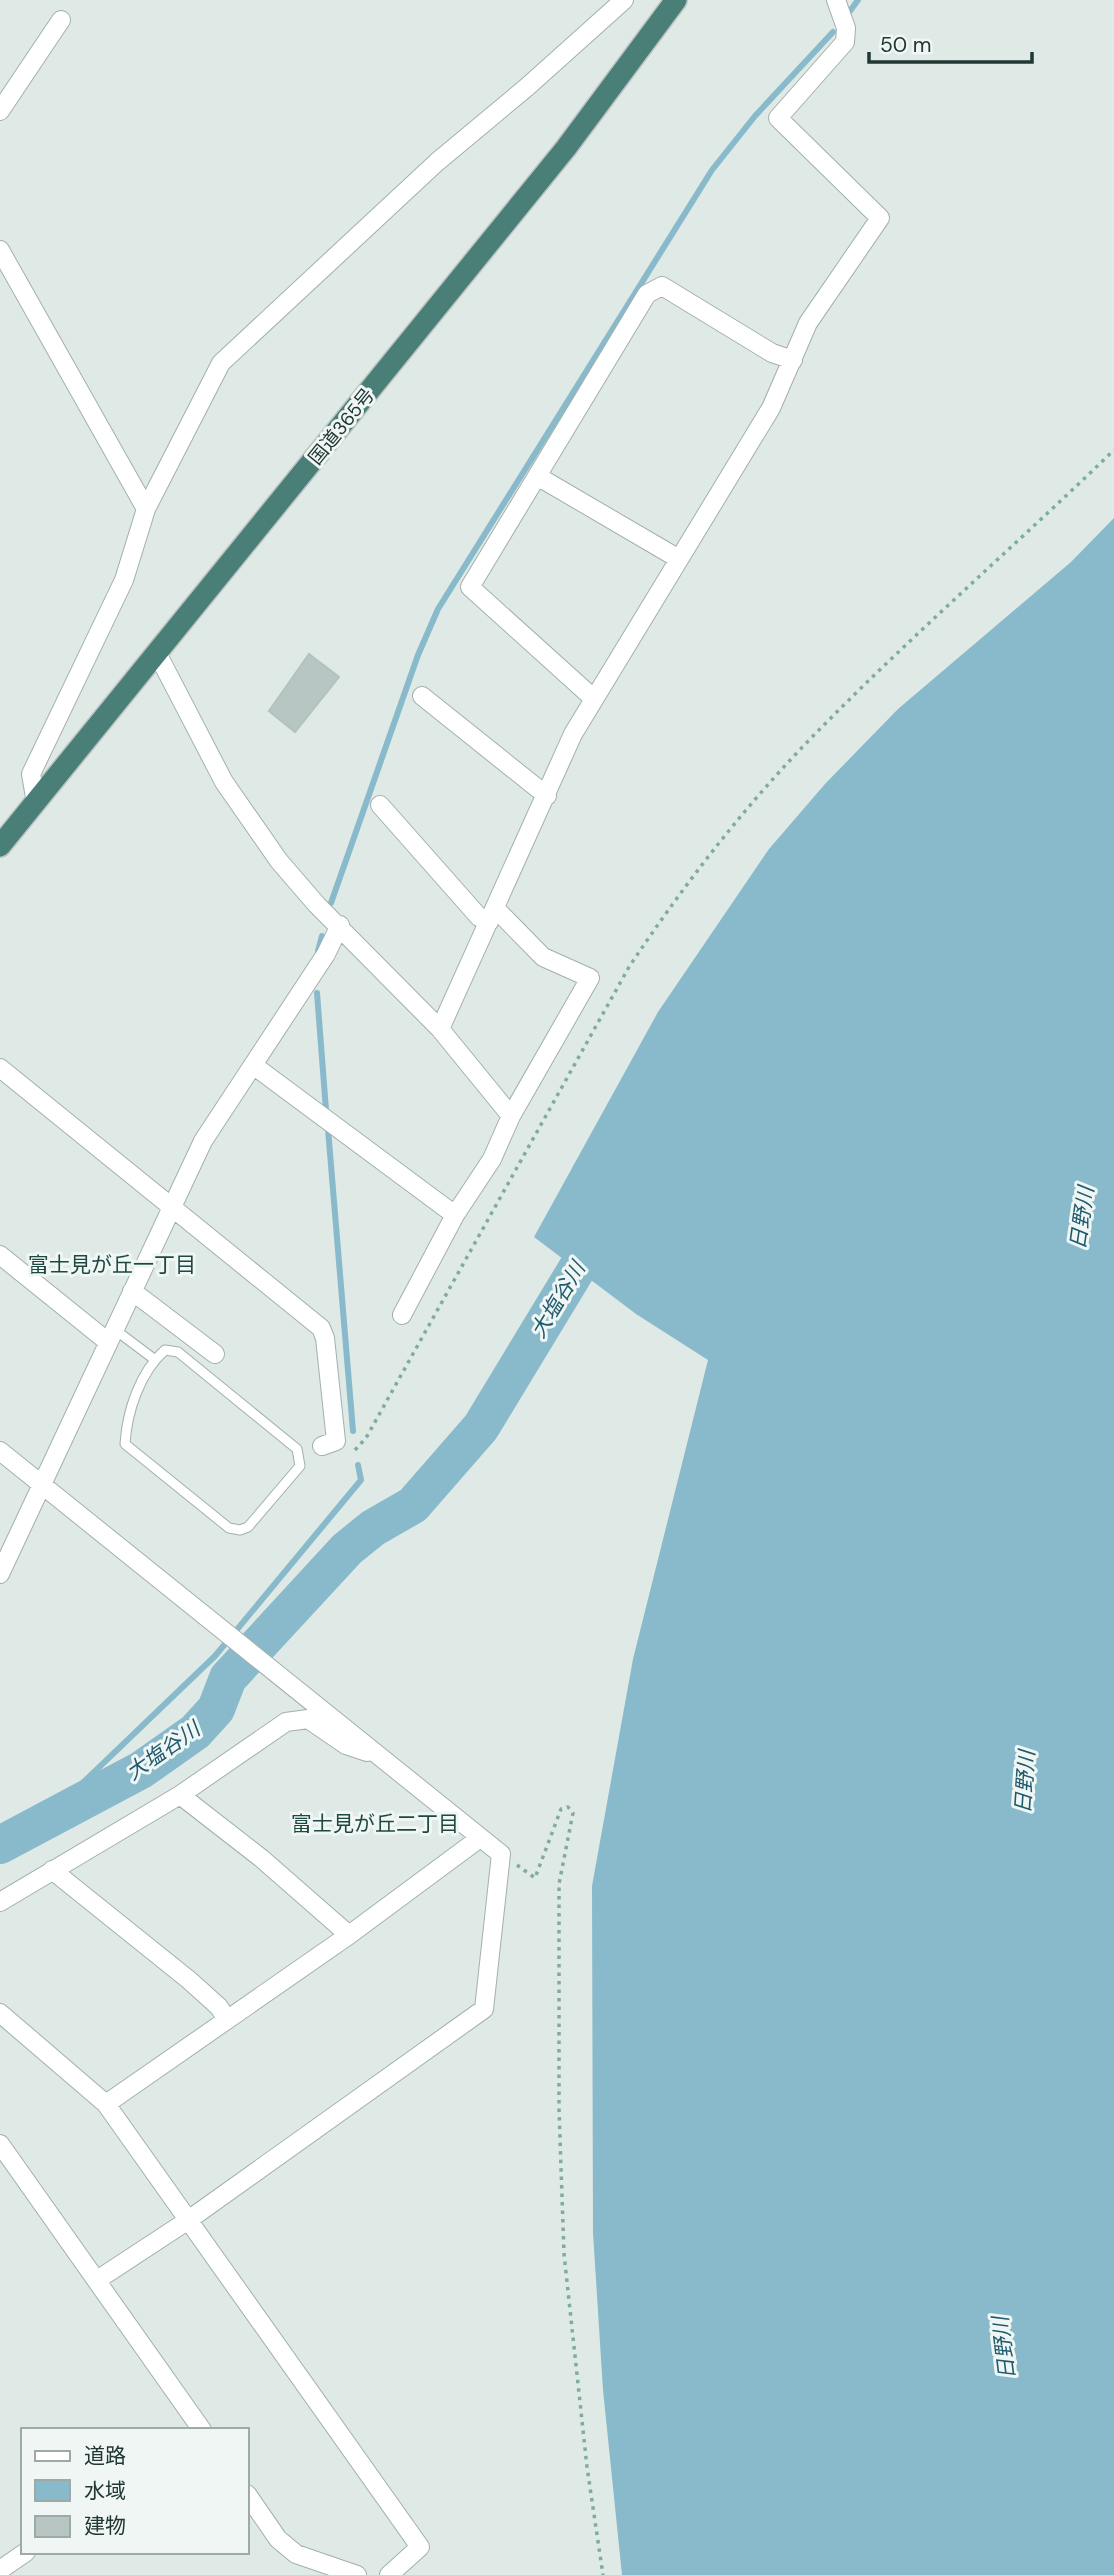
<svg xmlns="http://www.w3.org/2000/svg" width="1114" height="2575" viewBox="0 0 1114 2575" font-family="'DM Sans','Noto Sans JP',sans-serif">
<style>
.water{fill:#89bacb}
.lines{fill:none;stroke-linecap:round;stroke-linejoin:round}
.stream{stroke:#89bacb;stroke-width:6}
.river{stroke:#89bacb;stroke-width:38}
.building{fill:#b7c6c2;stroke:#b2c2bd;stroke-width:2}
.service-casing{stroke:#a2b0ac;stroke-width:11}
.minor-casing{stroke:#a2b0ac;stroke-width:20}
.trunk-casing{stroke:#bcc3c2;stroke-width:24}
.path{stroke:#81aba2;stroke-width:3.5;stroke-dasharray:3.5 5;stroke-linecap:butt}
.service{stroke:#fff;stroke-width:9}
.minor{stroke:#fff;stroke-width:18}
.trunk{stroke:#4a7f78;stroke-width:21}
.labels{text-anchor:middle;stroke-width:6;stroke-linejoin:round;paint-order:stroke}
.street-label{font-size:19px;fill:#213734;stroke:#eff6f3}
.water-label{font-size:21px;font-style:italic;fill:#205a6f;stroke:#eff6f3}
.neighbourhood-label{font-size:21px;fill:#1f4842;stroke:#eff6f3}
</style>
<rect width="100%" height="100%" fill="#dfe9e5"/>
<path class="water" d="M 1114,518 L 1114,2575 L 622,2575 L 603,2390 L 593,2233 L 592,1886 L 633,1659 L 708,1360 L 636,1314 L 534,1237 L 658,1012 L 769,849 L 825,784 L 898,709 L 1071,562 Z"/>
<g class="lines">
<path class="stream" d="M 850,11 L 858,0
M 331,903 L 418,655 L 438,609 L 712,170 L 755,116 L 833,32
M 318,951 L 322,936
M 317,993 L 326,1110
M 328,1129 L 353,1431
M 42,1822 L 215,1656 L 361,1480 L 358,1465"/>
<path class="river" d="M 0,1845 L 141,1770 L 195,1732 L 216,1709 L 228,1678 L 347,1549 L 373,1528 L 413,1505 L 481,1427 L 604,1224"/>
</g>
<path class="building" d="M 309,654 L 339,677 L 295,732 L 269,711 Z"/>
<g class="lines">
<g class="service-casing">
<path id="service" d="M 114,1329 L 154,1359
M 165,1350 L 178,1352 L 297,1449 L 300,1466 L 248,1527 L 240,1530 L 229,1528 L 125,1444 C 127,1411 140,1372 165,1350 Z"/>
</g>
<g class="minor-casing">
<path id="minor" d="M 0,111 L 61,20
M 0,250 L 146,509
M 537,476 L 679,559
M 157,653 L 224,782 L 279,861 L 317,905 L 440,1029 L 511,1116
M 422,696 L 547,796
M 593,698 L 470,587 L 647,294 L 662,286 L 772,353 L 793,360
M 36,803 L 31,774 L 124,580 L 146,509 L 221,363 L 437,162 L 527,87 L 624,0
M 380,805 L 479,917 L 489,922
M 440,1029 L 573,734 L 771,408 L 808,323 L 880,218 L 778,118 L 845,42 L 846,28 L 836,0
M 253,1065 L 455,1215
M 0,1068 L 321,1328 L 325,1338 L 336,1441 L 322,1446
M 0,1255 L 108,1342
M 132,1291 L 215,1354
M 402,1315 L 455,1215 L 492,1159 L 511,1116 L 590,978 L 543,957 L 495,908
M 0,1451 L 501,1854 L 484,2009 L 187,2221 L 97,2280
M 0,1574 L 203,1141 L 326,954 L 340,925
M 180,1795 L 261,1858 L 349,1935
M 52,1870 L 189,1980 L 219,2007 L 227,2020
M 0,1902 L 180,1795 L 286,1722 L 308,1719 L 346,1745 L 367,1752
M 0,2013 L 106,2104 L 420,2547 L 389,2575
M 106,2104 L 349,1935 L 480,1838
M 0,2144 L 202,2430
M 247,2494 L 278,2539 L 296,2554 L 357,2575
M 0,2570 L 26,2552"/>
</g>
<g class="trunk-casing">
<path id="trunk" d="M 0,846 L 566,148 L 676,0"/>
</g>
<path class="path" d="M 355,1450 L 366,1438 L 629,967 C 685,883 747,803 818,731 C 913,634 1016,545 1114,450
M 517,1865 L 535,1878 L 561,1809 L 568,1807 L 573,1813 L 559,1884 L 559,2109 L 564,2254 L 587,2467 L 603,2575"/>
<use href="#service" class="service"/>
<use href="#minor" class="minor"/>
<use href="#trunk" class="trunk"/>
</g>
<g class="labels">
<g class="street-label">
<text transform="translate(341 426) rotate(-51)" y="7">国道365号</text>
</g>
<g class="water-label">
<text transform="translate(1082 1218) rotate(-82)" y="7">日野川</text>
<text transform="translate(558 1300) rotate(-59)" y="7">大塩谷川</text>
<text transform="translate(163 1751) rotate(-35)" y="7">大塩谷川</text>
<text transform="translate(1025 1782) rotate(-86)" y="7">日野川</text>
<text transform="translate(1004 2348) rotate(-97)" y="7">日野川</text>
</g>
<g class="neighbourhood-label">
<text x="112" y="1272">富士見が丘一丁目</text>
<text x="375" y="1831">富士見が丘二丁目</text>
</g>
</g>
<rect x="21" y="2428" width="228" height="126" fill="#eff6f3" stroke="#9daaa7" stroke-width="2"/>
<rect x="35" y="2451" width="35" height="10" fill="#ffffff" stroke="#9daaa7" stroke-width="2"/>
<text x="84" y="2463" font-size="21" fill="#213734">道路</text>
<rect x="35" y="2480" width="35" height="21" fill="#89bacb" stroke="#9daaa7" stroke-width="2"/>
<text x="84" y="2498" font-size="21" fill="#213734">水域</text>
<rect x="35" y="2516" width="35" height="21" fill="#b7c6c2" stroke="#9daaa7" stroke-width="2"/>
<text x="84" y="2533" font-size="21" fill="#213734">建物</text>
<path d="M869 52v10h163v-10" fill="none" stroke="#213734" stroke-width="3.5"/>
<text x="880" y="52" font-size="21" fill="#213734" stroke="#eff6f3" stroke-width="5" paint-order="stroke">50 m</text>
</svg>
